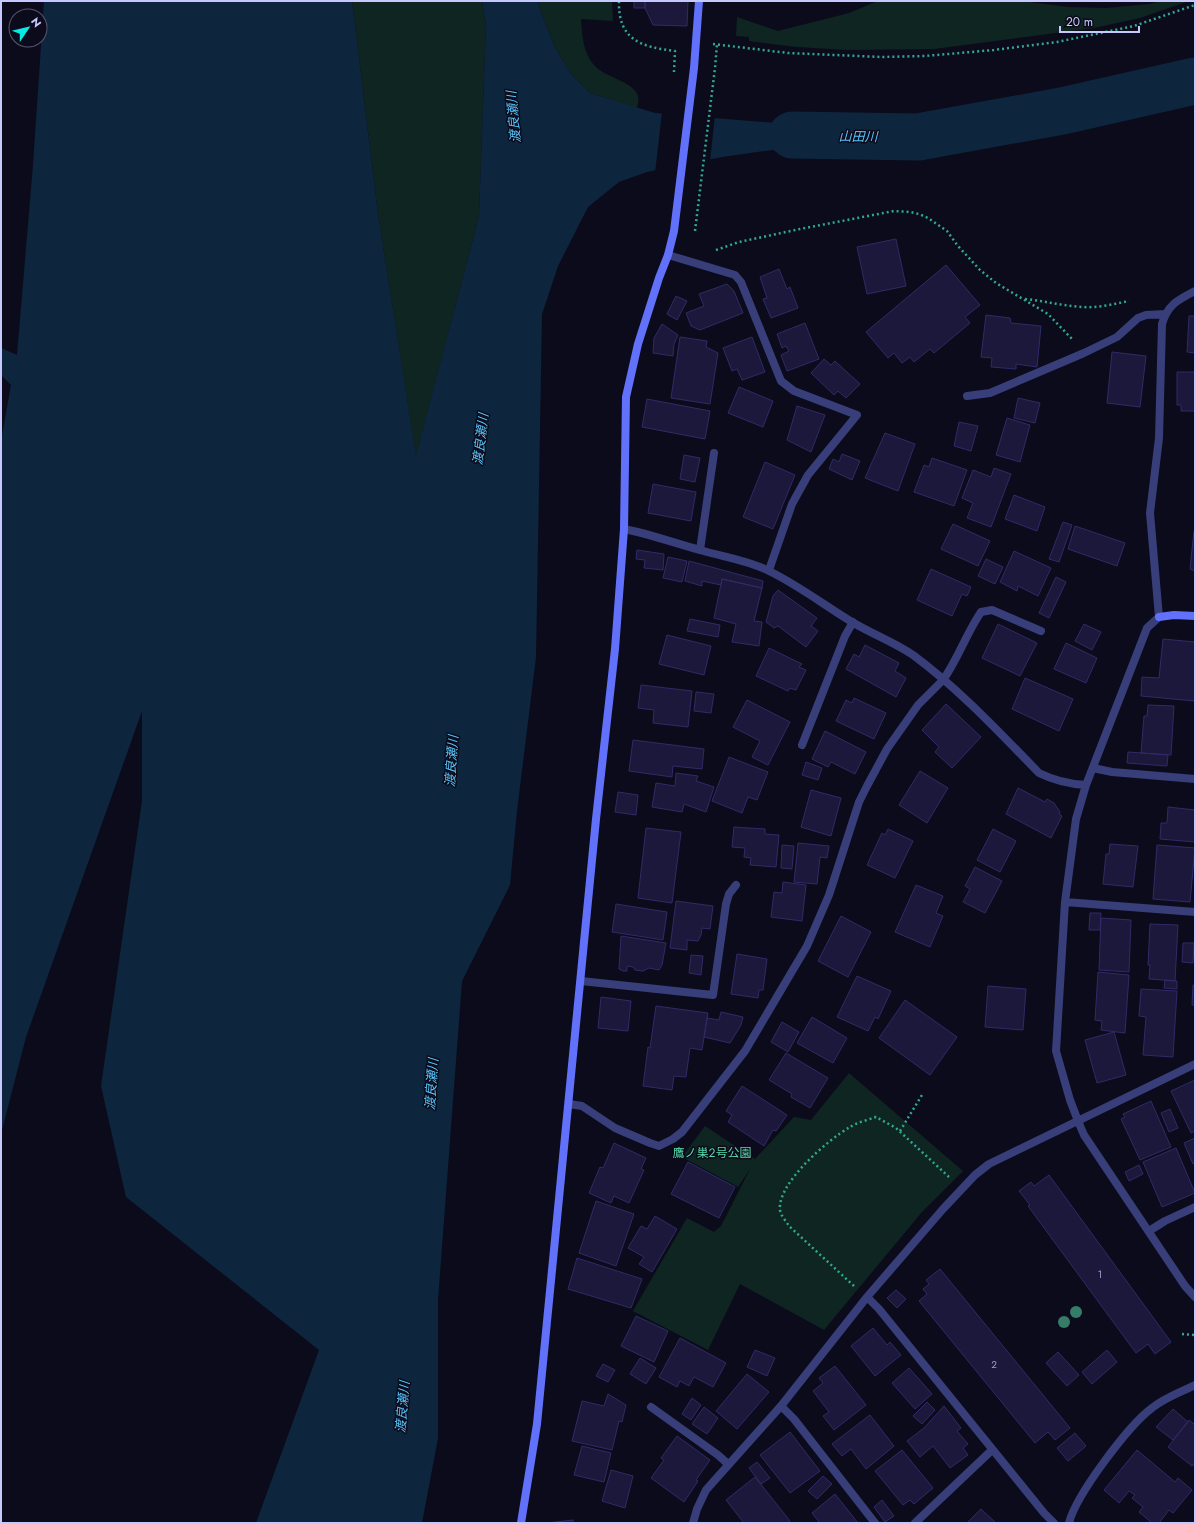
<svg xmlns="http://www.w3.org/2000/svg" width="1196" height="1524" viewBox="0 0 1196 1524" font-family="Jost,'Noto Sans JP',sans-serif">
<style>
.green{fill:#0f2521}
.water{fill:#0d263e}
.pier{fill:#0c0b1b}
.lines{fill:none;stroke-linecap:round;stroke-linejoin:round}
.river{stroke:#0d263e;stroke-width:47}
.building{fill:#1b183b;stroke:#2f2b67}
.path{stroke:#30a992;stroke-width:2.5;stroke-dasharray:2 3;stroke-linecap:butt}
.lane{stroke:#383e79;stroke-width:8}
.street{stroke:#383e79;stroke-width:8}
.secondary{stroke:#6271fa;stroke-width:8}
.tree{fill:#357c69}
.labels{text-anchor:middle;stroke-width:3;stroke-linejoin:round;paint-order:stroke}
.number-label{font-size:10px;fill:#9c9ccc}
.park-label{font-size:12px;fill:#57d9a8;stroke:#0c0b1b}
.water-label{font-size:13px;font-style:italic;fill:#59c4fa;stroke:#0c0b1b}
</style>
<rect width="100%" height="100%" fill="#0c0b1b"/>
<path class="green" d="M 352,1 L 482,1 L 486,25 L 479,216 L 416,458 L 378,214 Z
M 538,1 L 612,1 L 613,21 L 581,19 C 582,35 583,53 595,66 C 606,78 633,81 638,96 C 639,99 638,104 637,108 L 590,93 L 571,74 L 555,47 L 541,13 Z
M 878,1 L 1021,1 L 1069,7 L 1106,8 L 1150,4 L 1160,1 L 1189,1 L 1140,18 L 1094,28 L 934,49 L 847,50 L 797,47 L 749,41 L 749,37 L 736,36 L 737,17 L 778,31 L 849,13 Z
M 849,1073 L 963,1171 L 922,1212 L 824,1330 L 740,1284 L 708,1350 L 633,1311 L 687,1218 L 714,1232 L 721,1226 L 750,1169 L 738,1187 L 682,1157 L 705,1126 L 755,1159 L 794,1117 L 811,1120 Z"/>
<path class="water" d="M 44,1 L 352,1 L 378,214 L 416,456 L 479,216 L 486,25 L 482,1 L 538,1 L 541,13 L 555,47 L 571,74 L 590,93 L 655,113 L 762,122 L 858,127 L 857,144 L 786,148 L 722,157 L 647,172 L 619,182 L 588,207 L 558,266 L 542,314 L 536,657 L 517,811 L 510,885 L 462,981 L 438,1300 L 438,1438 L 422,1523 L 256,1523 L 319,1350 L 126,1197 L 101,1086 L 142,801 L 142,711 L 26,1037 L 1,1134 L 1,441 L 11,385 L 1,375 L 1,348 L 17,355 L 33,165 Z"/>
<path class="pier" d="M 662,112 L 715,116 L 710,161 L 655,173 Z"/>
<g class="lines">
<path class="river" d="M 792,135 L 918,137 L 1062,111 L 1195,81"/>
</g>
<path class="building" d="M 634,1 L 645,1 L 645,8 L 634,8 Z
M 645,1 L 688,1 L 687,26 L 653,25 L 645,8 Z
M 896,239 L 906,286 L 867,294 L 857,247 Z
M 946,265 L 980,305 L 965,317 L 970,323 L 934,353 L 930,349 L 914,362 L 910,357 L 902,363 L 894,353 L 888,358 L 866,332 Z
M 779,269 L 787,289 L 790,287 L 798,308 L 771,318 L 763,299 L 767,298 L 760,277 Z
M 727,284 L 734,291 L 743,313 L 700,330 L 691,326 L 686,313 L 704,306 L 699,294 Z
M 676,296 L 687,301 L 677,320 L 667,314 Z
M 986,315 L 1010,318 L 1011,323 L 1041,326 L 1037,367 L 1016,364 L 1016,369 L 991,367 L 992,358 L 981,357 Z
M 1189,316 L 1195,316 L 1195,353 L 1187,352 Z
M 805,323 L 819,359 L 787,371 L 781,355 L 789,351 L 786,346 L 782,348 L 777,334 Z
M 662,324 L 678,335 L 674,344 L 673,356 L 653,353 L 654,338 Z
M 680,337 L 707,341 L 706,347 L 718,353 L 710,404 L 671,398 Z
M 752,337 L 765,372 L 742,380 L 737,369 L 732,371 L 723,348 Z
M 1112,352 L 1146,356 L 1140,407 L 1107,403 Z
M 824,359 L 831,365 L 835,361 L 860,384 L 846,398 L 838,391 L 834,395 L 811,373 Z
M 1177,372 L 1195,372 L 1195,411 L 1181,411 L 1181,405 L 1177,405 Z
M 739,387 L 773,401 L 763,427 L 728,413 Z
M 1018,398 L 1040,403 L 1035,423 L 1014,418 Z
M 647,399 L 710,411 L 705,439 L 642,427 Z
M 797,406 L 825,415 L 811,452 L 787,440 Z
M 1007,418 L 1030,425 L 1020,462 L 996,455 Z
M 959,422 L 978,426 L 971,451 L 954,446 Z
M 885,433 L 915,444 L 898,491 L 865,478 Z
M 842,454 L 860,461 L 852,480 L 829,469 L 833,459 L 839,462 Z
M 684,455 L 700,458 L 695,482 L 680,479 Z
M 932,458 L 967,470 L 954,506 L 914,492 L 924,465 L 929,467 Z
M 765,462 L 795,475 L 773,529 L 743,517 Z
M 994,468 L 1011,474 L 991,527 L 967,518 L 973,503 L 962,498 L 973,470 L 991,477 Z
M 653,484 L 696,492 L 691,521 L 648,513 Z
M 1014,495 L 1045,507 L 1037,531 L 1005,519 Z
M 1063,522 L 1072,525 L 1059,562 L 1049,559 Z
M 953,524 L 990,541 L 978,566 L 941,549 Z
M 1075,526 L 1125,543 L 1117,566 L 1068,549 Z
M 1194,531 L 1195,531 L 1195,571 L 1190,569 Z
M 637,550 L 664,554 L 663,570 L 644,568 L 645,560 L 636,559 Z
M 1014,551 L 1051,568 L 1038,596 L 1018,586 L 1017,591 L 1000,582 Z
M 668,557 L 687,561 L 682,582 L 663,578 Z
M 986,559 L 1003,567 L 995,584 L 978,576 Z
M 689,561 L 763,581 L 762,588 L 722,579 L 721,585 L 702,581 L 702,586 L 685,581 Z
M 931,569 L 971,587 L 967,596 L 962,594 L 952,616 L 917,600 Z
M 1056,577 L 1066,582 L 1049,618 L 1039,613 Z
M 722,579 L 762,588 L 754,621 L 762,622 L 759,646 L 732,642 L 736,624 L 714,618 Z
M 778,590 L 817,618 L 811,626 L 818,631 L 806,647 L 778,626 L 774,628 L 766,622 L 773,596 Z
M 690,619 L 720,625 L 718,637 L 687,631 Z
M 998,624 L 1037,643 L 1020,676 L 982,658 Z
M 1084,624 L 1101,632 L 1092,650 L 1075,641 Z
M 667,635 L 711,646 L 704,675 L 659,664 Z
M 1163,639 L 1195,642 L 1195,701 L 1141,696 L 1142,677 L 1159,678 Z
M 1066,643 L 1097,658 L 1086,683 L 1054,669 Z
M 865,645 L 899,663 L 895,671 L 906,678 L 896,697 L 846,669 L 854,654 L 859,657 Z
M 769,648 L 802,664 L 799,667 L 806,670 L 796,690 L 790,688 L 788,691 L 756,676 Z
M 1025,678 L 1073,699 L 1059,731 L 1012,709 Z
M 641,685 L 692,691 L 688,727 L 653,723 L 654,710 L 638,708 Z
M 696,692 L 714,694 L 711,713 L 694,711 Z
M 854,698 L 886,713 L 874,739 L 836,721 L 846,700 L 852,703 Z
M 747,700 L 790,722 L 768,765 L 752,757 L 760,741 L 733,727 Z
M 946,704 L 981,737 L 952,768 L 935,752 L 939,747 L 922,730 Z
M 1148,705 L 1174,706 L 1171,755 L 1141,753 L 1144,716 L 1147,716 Z
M 825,731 L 866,752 L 855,774 L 831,762 L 828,767 L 812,759 Z
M 633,740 L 704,749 L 702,769 L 673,766 L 672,777 L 629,771 Z
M 1128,752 L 1168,755 L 1167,766 L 1127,763 Z
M 729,757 L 768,772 L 757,800 L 748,797 L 742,813 L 712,801 Z
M 806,762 L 822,768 L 818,780 L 802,775 Z
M 920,771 L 948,788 L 927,823 L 899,805 Z
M 676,773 L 698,776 L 696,781 L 714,787 L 706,812 L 684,804 L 682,812 L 652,807 L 656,783 L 675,786 Z
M 1018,788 L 1045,802 L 1047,799 L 1054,803 L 1060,812 L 1059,814 L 1062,816 L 1051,838 L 1006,814 Z
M 811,790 L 841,798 L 831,836 L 801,827 Z
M 618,792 L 638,795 L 636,815 L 615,812 Z
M 1168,807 L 1195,810 L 1195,842 L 1160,839 L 1161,823 L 1167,823 Z
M 734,827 L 765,829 L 765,834 L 779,835 L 776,867 L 750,865 L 751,858 L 744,857 L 745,848 L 732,847 Z
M 646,828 L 681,832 L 672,903 L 638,898 Z
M 888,829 L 913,841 L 895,878 L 867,865 L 882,833 L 885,835 Z
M 993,829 L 1016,841 L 1000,872 L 977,860 Z
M 798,843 L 829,846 L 827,858 L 820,857 L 817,884 L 794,882 Z
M 1110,844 L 1138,846 L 1133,887 L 1103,884 L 1106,854 L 1109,854 Z
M 782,845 L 794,846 L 792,869 L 781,868 Z
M 1157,845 L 1195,848 L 1190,902 L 1153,899 Z
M 975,867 L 1002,881 L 985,913 L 963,902 L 970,889 L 965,886 Z
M 783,882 L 806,885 L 802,921 L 771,917 L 774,892 L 782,893 Z
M 916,885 L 943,896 L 936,913 L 943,916 L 930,947 L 895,932 Z
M 676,901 L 713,906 L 710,929 L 702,928 L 701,935 L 698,941 L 687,940 L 687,950 L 670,948 Z
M 616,904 L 667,912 L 663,940 L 612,932 Z
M 1090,913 L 1101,913 L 1100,930 L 1089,930 Z
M 841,916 L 871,932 L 848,977 L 818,961 Z
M 1101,918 L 1131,920 L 1129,972 L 1099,970 Z
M 1150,924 L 1178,925 L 1175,981 L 1149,979 L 1150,965 L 1148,965 Z
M 621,936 L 666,943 L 662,965 L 659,970 L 649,968 L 643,971 L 635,970 L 633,967 L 627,966 L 627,971 L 623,971 L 619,969 Z
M 1183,943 L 1194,943 L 1193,963 L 1182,962 Z
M 737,954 L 767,959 L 763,990 L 759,990 L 758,998 L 731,994 Z
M 691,955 L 703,956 L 701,975 L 689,973 Z
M 1098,972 L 1129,975 L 1125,1033 L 1101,1030 L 1102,1021 L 1095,1020 Z
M 857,976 L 891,991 L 878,1019 L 875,1017 L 868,1031 L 837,1017 Z
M 1165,980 L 1177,981 L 1177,989 L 1164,988 Z
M 1193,985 L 1195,985 L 1195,1005 L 1192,1005 Z
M 988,986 L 1026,989 L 1023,1030 L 985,1027 Z
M 1141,989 L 1177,991 L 1173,1057 L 1143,1055 L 1146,1017 L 1139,1016 Z
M 601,997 L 631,1001 L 628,1031 L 598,1028 Z
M 905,1000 L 957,1037 L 930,1075 L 879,1038 Z
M 656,1006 L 708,1013 L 702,1050 L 690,1048 L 686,1077 L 674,1076 L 672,1090 L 643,1086 L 648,1047 L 650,1048 Z
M 721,1012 L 743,1017 L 741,1025 L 730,1043 L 704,1037 L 707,1018 L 719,1020 Z
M 812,1017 L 847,1038 L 833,1063 L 797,1043 Z
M 782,1022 L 799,1032 L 788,1052 L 771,1042 Z
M 1114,1032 L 1126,1075 L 1097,1083 L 1085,1040 Z
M 786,1053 L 828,1078 L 810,1108 L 791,1097 L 792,1094 L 769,1080 Z
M 1195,1080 L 1195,1131 L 1191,1133 L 1171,1091 Z
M 742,1086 L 787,1115 L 776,1131 L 773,1130 L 764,1146 L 728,1122 L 732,1115 L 726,1111 Z
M 1151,1101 L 1171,1147 L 1140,1160 L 1121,1119 L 1125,1117 L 1123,1114 Z
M 1170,1109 L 1178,1128 L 1169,1132 L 1161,1113 Z
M 1195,1138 L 1195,1163 L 1193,1164 L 1184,1143 Z
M 614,1143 L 646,1158 L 641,1169 L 644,1170 L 629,1203 L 614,1196 L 611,1203 L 589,1193 L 600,1167 L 603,1168 Z
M 1176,1148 L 1195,1193 L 1162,1207 L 1143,1162 Z
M 688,1162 L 735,1187 L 719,1218 L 671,1194 Z
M 1139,1165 L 1143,1174 L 1129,1181 L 1125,1172 Z
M 1049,1175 L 1171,1342 L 1155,1354 L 1148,1344 L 1136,1353 L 1028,1206 L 1030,1205 L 1019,1191 L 1031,1182 L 1034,1186 Z
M 596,1201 L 634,1214 L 616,1266 L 579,1253 Z
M 655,1216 L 677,1229 L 652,1272 L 639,1264 L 644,1257 L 628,1248 L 641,1226 L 647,1229 Z
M 577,1258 L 642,1279 L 631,1308 L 568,1289 Z
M 940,1269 L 1070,1428 L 1055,1440 L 1048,1432 L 1035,1443 L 919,1301 L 927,1294 L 923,1289 L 929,1284 L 926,1280 Z
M 896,1290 L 906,1299 L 897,1308 L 887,1298 Z
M 636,1316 L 668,1331 L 654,1362 L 621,1346 Z
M 873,1328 L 887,1345 L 890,1342 L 901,1355 L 875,1376 L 851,1346 Z
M 680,1338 L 726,1363 L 713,1387 L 694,1377 L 689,1386 L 680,1381 L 677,1387 L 659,1377 Z
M 755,1350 L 775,1358 L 767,1376 L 747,1367 Z
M 1107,1350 L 1117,1362 L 1092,1384 L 1082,1372 Z
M 1058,1352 L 1079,1375 L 1067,1386 L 1046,1363 Z
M 640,1358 L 656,1368 L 646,1384 L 630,1374 Z
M 603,1364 L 615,1370 L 608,1382 L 596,1376 Z
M 835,1366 L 866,1405 L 834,1430 L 823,1416 L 829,1412 L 813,1391 L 823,1383 L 819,1378 Z
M 909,1368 L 932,1394 L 915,1409 L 892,1383 Z
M 747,1374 L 769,1392 L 737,1429 L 716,1411 Z
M 608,1394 L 626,1405 L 622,1422 L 619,1421 L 612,1450 L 572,1441 L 582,1401 L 604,1406 Z
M 692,1398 L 701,1405 L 691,1420 L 682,1414 Z
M 927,1402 L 935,1410 L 922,1424 L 913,1416 Z
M 944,1406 L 961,1428 L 957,1431 L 968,1444 L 963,1448 L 968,1455 L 950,1468 L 933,1446 L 920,1457 L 907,1441 L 924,1428 Z
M 704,1407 L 718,1418 L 707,1434 L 692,1424 Z
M 1173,1409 L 1188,1422 L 1173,1440 L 1156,1427 Z
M 870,1415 L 894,1446 L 866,1469 L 851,1449 L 842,1456 L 832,1444 Z
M 1189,1420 L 1194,1424 L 1195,1423 L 1195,1463 L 1192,1466 L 1168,1447 Z
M 790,1432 L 820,1471 L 790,1493 L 760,1455 Z
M 1075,1433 L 1086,1446 L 1068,1461 L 1057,1448 Z
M 677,1436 L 710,1460 L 696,1480 L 698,1481 L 684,1502 L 651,1478 L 664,1460 L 661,1458 Z
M 582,1446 L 611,1453 L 604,1482 L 574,1475 Z
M 902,1450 L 933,1488 L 914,1504 L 910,1500 L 903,1505 L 875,1471 Z
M 1137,1450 L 1175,1482 L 1178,1478 L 1192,1490 L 1173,1513 L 1169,1510 L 1159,1523 L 1152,1523 L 1139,1512 L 1143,1507 L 1132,1498 L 1135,1495 L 1129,1491 L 1119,1503 L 1104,1490 Z
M 757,1462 L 770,1478 L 761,1484 L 749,1468 Z
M 611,1470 L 633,1476 L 625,1508 L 602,1501 Z
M 823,1476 L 832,1484 L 817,1499 L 808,1491 Z
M 755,1477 L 790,1521 L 787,1523 L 744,1523 L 726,1500 Z
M 835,1494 L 858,1523 L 820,1523 L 812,1513 Z
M 882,1500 L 894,1516 L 885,1522 L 874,1507 Z
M 981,1509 L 996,1523 L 967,1523 Z
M 573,1520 L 573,1523 L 547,1523 Z"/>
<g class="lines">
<path class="path" d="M 619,1 C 618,40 641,47 675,51 L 674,72
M 713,44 L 788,53 L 882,57 L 925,56 L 994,50 L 1057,42 L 1134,26 L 1195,5
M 695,231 L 715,68 L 717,44
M 716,250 L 739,242 L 800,229 L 894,211 L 910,212 L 919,214 L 928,218 L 947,231 L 958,246 L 980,270 L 996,283 L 1048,314 L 1072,339
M 1025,299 C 1045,301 1063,306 1083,307 C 1098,308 1114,304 1129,301
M 900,1131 L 922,1095
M 854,1286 L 789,1226 C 786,1221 781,1216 780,1210 C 777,1183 829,1139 850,1127 C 858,1122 868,1120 876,1117 L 896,1128 L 949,1177
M 1182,1334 L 1195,1335"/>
<path class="lane" d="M 668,255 L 735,275 L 741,282 L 781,381 L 794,391 L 857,415 L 808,475 L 792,504 L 769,570
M 700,550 L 714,453
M 943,680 C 958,659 966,634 981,612 L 992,610 L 1041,631
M 1149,1231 L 1165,1221 L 1195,1207
M 781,1406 L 794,1419 L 875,1523
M 651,1407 L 718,1455 L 728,1464"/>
<path class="street" d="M 1195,291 C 1178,300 1168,304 1162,324 L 1159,438 L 1150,513 L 1159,617 L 1147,628 L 1086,785 L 1076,819 L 1065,902 L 1056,1051 L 1070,1100 L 1078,1121 L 1084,1135 L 1185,1286 L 1195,1297
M 967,396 L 990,393 L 1084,353 L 1117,337 L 1138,318 L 1146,315 L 1165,314
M 624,529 C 650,534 674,543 700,550 C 723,557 748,560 769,571 C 798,585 824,605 852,622 C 872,634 894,642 913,655 C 959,689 999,732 1039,773 C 1055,781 1068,784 1086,785
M 802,745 L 845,636 L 853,622
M 1093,768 L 1112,772 L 1195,779
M 1065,902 L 1195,912
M 581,981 L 713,995 L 726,904 L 729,894 L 736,885
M 569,1104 L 582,1106 L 615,1128 L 650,1143 L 659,1146 L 673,1139 L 682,1132 L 745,1051 L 807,946 L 829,895 L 859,802 L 867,786 L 887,749 L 918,705 L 943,680
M 867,1297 L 879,1309 L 1044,1513 L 1054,1523
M 693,1523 L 697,1509 L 706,1490 L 781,1406 L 867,1297 L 943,1209 L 975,1175 L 989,1164 L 1195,1064
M 915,1523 L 992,1450
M 1069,1523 C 1076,1495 1128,1426 1152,1408 C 1164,1398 1181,1392 1195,1385"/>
<path class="secondary" d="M 1159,617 L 1174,615 L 1195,616
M 521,1523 L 537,1424 L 596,819 L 615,649 L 624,529 L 626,397 L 638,344 L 659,278 L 668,255 L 674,231 L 694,68 L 699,1"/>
</g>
<g class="tree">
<circle cx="1076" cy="1312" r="6"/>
<circle cx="1064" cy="1322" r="6"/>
</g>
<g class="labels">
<g class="number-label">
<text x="1100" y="1278">1</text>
<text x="994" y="1368">2</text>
</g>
<g class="park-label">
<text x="712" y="1157">鷹ノ巣２号公園</text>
</g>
<g class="water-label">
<text transform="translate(513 117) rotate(-95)" y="5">渡良瀬川</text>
<text transform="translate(858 136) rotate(1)" y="5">山田川</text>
<text transform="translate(480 439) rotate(-83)" y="5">渡良瀬川</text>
<text transform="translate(451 761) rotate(-86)" y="5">渡良瀬川</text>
<text transform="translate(431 1084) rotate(-86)" y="5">渡良瀬川</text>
<text transform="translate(402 1407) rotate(-85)" y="5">渡良瀬川</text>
</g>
</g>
<rect width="1196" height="1524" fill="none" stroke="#c7c8fd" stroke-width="4"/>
<g transform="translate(28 28) rotate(55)"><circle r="19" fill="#0c0b1b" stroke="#575775"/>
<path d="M0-3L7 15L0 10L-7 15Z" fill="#07e9e3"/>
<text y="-6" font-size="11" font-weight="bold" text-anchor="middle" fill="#c7c8fd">N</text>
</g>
<path d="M1060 26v6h79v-6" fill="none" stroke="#c7c8fd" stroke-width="2"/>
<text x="1066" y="26" font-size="12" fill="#c7c8fd" stroke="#0c0b1b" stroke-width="3" paint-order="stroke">20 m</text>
</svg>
